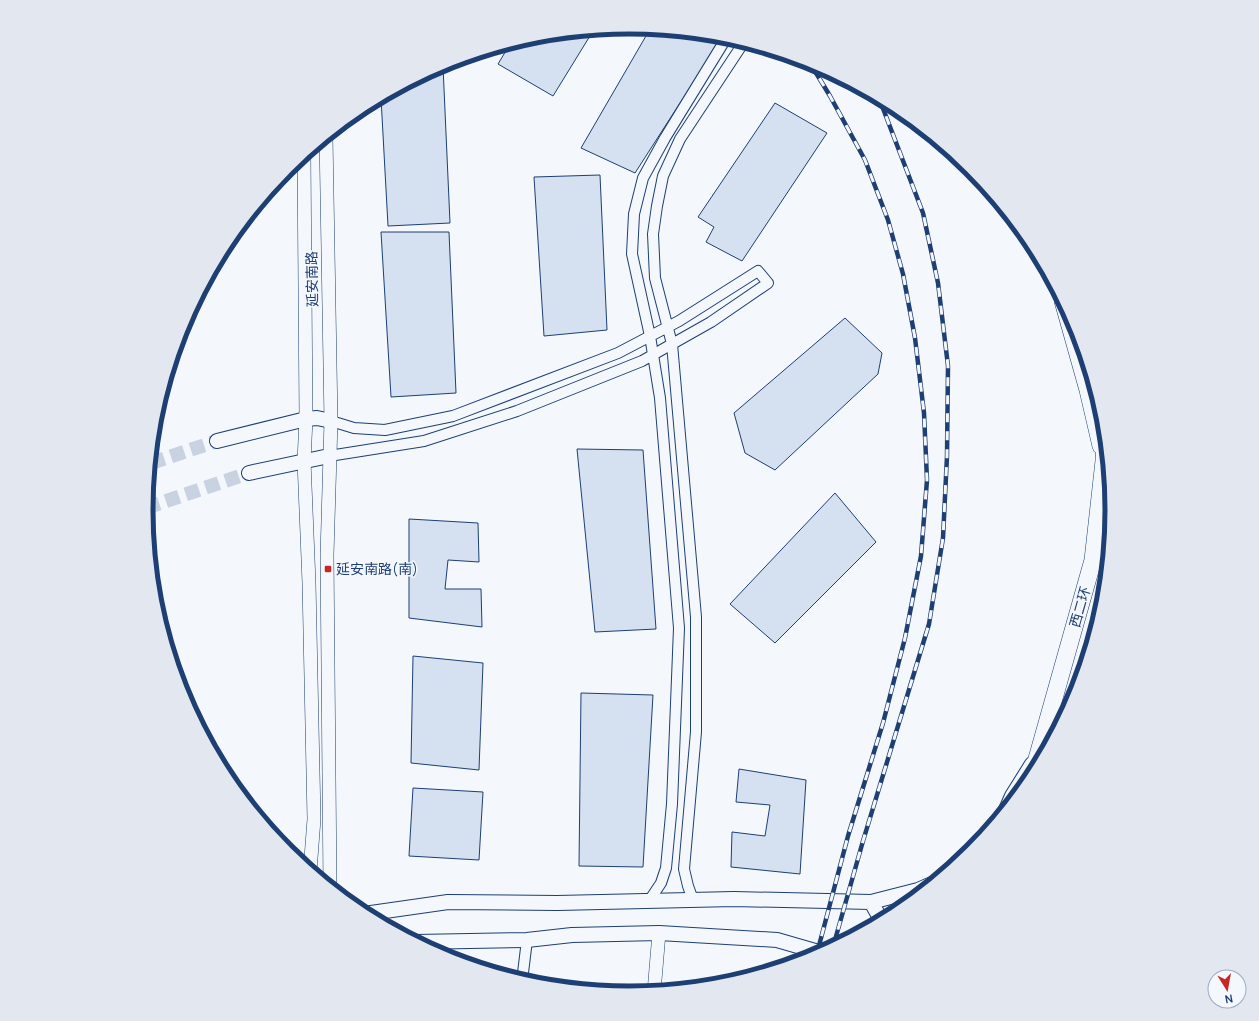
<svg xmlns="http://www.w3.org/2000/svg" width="1259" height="1021" viewBox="0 0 1259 1021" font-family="Manrope,'Noto Sans SC',sans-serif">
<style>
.building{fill:#d5e0f0;stroke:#1d3f73}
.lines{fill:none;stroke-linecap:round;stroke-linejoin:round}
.secondary-tunnel{stroke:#c9d2e0;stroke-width:14;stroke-dasharray:14 7;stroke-linecap:butt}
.minor-casing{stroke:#1d3f73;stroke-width:12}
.tertiary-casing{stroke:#1d3f73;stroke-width:14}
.secondary-casing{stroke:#1d3f73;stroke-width:16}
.trunk-casing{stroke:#1d3f73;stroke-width:18}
.minor{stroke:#f4f7fb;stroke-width:10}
.tertiary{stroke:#f4f7fb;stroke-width:13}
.secondary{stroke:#f4f7fb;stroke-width:14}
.trunk{stroke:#f4f7fb;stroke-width:17}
.rail-casing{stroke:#1d3f73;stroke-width:4.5}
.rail{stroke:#f4f7fb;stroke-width:3;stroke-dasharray:9;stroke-linecap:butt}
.poi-dot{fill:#c62828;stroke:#f4f7fb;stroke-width:1.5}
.labels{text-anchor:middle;stroke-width:3;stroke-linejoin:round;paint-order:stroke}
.street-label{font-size:14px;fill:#1d3f73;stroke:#f4f7fb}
.poi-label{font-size:14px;fill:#1d3f73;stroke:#f4f7fb;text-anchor:start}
.rim{fill:none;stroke:#1d3f73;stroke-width:5}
</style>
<rect width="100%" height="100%" fill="#f4f7fb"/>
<path class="building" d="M 650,29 L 703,34 L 718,44 L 635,173 L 581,148 Z
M 593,31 L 553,96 L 498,64 L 510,44 L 535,36 Z
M 440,66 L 443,66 L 450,223 L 388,226 L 381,98 Z
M 775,103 L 827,133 L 742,261 L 706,242 L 714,227 L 698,217 Z
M 600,175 L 607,330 L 544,336 L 534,177 Z
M 381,232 L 449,232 L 456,393 L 391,397 Z
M 845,318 L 882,353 L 878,374 L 775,470 L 745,453 L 734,413 Z
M 577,449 L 643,450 L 656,629 L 595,632 Z
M 835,493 L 876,542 L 775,643 L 730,604 Z
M 409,519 L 478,523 L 479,562 L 448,560 L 445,589 L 481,589 L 482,627 L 409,618 Z
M 413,656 L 483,663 L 479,770 L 411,763 Z
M 581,693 L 653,695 L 643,867 L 579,866 Z
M 739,769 L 806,780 L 800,874 L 731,867 L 732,832 L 765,836 L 770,805 L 736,802 Z
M 413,788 L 483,792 L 479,860 L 409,856 Z"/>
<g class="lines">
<path class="secondary-tunnel" d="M 151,463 L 217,441
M 146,508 L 249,473"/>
<g class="minor-casing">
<path id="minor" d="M 329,456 L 424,441 L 517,411 L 642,361 L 711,322 L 768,283 L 758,271 L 679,321 L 618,353 L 453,416 L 385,430 L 354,428 L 331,421
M 693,900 L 688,886 L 684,869 L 696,732 L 696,617 L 672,344 L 655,278 L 653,234 L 657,206 L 663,176 L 680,139 L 744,42
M 649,901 L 661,883 L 666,868 L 672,804 L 679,628 L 660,398 L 650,336 L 632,254 L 634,214 L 643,178 L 665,138 L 727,37
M 522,981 L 527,940"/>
</g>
<g class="tertiary-casing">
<path id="tertiary" d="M 326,137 L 331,421 L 327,555 L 330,887
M 304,155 L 306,419 L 304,461 L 309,583 L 314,819 L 310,871
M 654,992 L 659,933"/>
</g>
<g class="secondary-casing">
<path id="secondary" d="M 217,441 L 306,419 L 317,418 L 331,421
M 249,473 L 329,456
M 1005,812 L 1012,796 L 1032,764
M 871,902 L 879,916 L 880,922
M 364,914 L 448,902 L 557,903 L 734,899 L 871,902 L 918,890 L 934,883
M 416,942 L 527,940 L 572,935 L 659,933 L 777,940 L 822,953"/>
</g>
<g class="trunk-casing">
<path id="trunk" d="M 1063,301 L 1088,390 L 1101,446
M 1031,780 L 1093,560 L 1104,461 L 1105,431"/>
</g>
<use href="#minor" class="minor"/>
<use href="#tertiary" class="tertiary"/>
<use href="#secondary" class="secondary"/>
<use href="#trunk" class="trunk"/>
<g class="rail-casing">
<path id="rail" d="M 810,63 L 830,96 L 865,160 L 888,220 L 903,274 L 915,338 L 924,413 L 927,480 L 921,556 L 905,638 L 883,723 L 848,836 L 816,957
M 833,947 L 863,841 L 929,624 L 943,538 L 947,456 L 948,366 L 938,283 L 923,213 L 879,98"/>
</g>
<use href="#rail" class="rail"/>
</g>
<rect class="poi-dot" x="324" y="565" width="8" height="8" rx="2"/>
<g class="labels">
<g class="street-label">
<text transform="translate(312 279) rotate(-91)" y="5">延安南路</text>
<text transform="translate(1080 607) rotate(-74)" y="5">西二环</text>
</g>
<g class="poi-label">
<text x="336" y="574">延安南路(南)</text>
</g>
</g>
<path d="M0 0H1259V1021H0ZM153 510a476 476 0 1 1 952 0a476 476 0 1 1-952 0Z" fill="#e3e8f0" fill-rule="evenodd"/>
<path class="rim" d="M153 510a476 476 0 1 1 952 0a476 476 0 1 1-952 0Z"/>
<g transform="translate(1227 989) rotate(169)"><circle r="19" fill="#f4f7fb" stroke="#9eadc5"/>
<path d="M0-3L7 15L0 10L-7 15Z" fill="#c62828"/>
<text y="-6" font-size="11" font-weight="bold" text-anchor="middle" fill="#1d3f73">N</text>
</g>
</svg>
